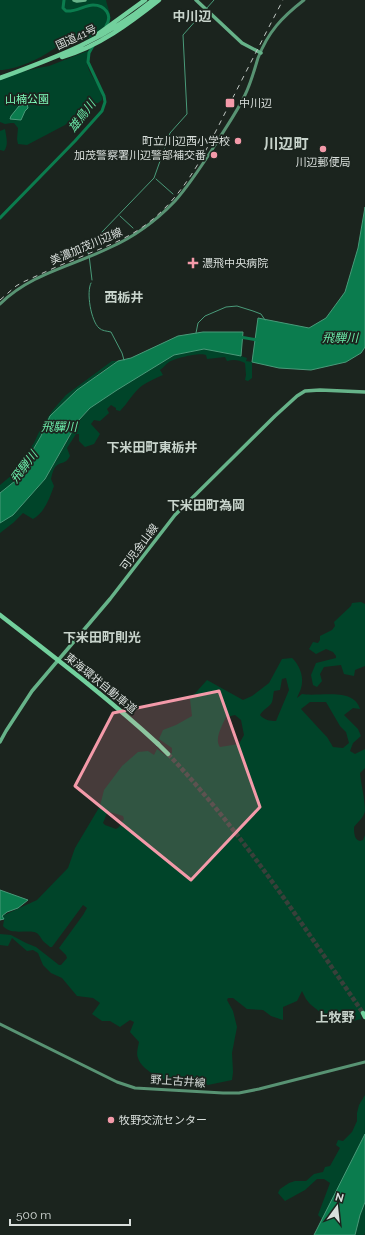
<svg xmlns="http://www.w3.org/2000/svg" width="365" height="1235" viewBox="0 0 365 1235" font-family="Raleway,'Noto Sans JP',sans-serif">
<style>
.green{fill:#004429;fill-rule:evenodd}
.water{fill:#0b7c4e;stroke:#499a79}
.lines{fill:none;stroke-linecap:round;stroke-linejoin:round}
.stream{stroke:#499a79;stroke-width:1}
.river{stroke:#0b7c4e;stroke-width:3}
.highway-tunnel{stroke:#38403a;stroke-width:4.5;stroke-dasharray:4.5 2;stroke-linecap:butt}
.secondary{stroke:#589373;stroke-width:3}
.primary{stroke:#66b389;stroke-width:3.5}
.highway{stroke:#72d09d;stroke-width:4.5}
.rail{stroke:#bfc6c2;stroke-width:1;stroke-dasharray:5 5;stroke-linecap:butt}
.highway-bridge{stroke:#72d09d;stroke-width:4.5}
.marked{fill:#f39aa9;fill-opacity:0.2;stroke:#f39aa9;stroke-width:3;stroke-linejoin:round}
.poi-dot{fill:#f39aa9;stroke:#1b241e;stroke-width:1.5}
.labels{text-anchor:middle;stroke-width:3.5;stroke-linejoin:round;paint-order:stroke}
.street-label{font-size:11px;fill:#d9dfdc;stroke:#1b241e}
.park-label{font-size:11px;fill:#7ffdbb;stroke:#1b241e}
.poi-label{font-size:11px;fill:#d9dfdc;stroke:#1b241e;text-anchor:start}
.water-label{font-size:12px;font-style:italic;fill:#6beaa9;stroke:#1b241e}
.quarter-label{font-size:13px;font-weight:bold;fill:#c8d4cc;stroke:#1b241e}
.district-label{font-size:15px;font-weight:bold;fill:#c8d4cc;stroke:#1b241e}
</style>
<rect width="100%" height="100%" fill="#1b241e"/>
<path class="green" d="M 0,0 L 106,0 C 107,6 112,16 110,21 C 107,30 89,39 80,41 C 73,43 67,41 59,45 C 56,47 53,50 49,52 C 37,60 14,70 0,70 Z
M 90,50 C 89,53 87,56 87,59 C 86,75 103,85 102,100 L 98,103 L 88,103 L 65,125 L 27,145 L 18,144 L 17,139 L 18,128 L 14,123 L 11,123 L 5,124 L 0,122 L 0,79 L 21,72 L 38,68 L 49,66 Z
M 5,129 C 6,136 9,145 4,151 L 0,150 L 0,131 Z
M 204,349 L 241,356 L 247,358 L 246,361 L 252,362 L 252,378 L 248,381 L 245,380 L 246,375 L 245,363 C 239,360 234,359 227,361 L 225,357 L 207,359 L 206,355 C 200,352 175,358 169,362 C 166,364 163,368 160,370 L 163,375 C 156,378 149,381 143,385 C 134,391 128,403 120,411 L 116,410 L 116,408 L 111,405 L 107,409 L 109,413 L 100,421 L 94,420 L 91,424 L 100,434 L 94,444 L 85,447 L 79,441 L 79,434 L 76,434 L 67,448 L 70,456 C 65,465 62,461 56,466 C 53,469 52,475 51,479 L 54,486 C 49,499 45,512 33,519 L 23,513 L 13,523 L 0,533 L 0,523 L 13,515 L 45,479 L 79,421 L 90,408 L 117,390 L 174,355 Z
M 112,361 L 118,361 L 101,372 L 50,416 L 41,436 L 15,481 L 0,493 L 0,485 L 12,475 L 34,443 L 39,432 L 52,411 L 66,395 Z
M 361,602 L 365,604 L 365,666 L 355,670 L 354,676 L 344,674 L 341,665 L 324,667 L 320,674 L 322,681 L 317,687 L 313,685 L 311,675 L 316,663 L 336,658 L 336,656 L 333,652 L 326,649 L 316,654 L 309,649 L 313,642 L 318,643 L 320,640 L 320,636 L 332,630 L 335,626 L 334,622 L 351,606 L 352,603 Z
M 292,658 C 298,663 303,674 302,682 C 302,688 299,693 297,698 L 302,694 C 319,697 354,687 360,709 L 353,708 L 344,715 L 358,729 L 361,736 L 353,743 L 350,751 L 355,754 L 365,749 L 365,768 L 360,773 C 361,785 365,798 365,811 C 364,817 358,822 354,827 C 354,832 354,840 360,841 L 363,840 L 365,835 L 365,1013 L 360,1014 L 361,1019 L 353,1021 L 330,1020 L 310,1004 L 306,999 L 302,991 L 297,1001 L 283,1007 L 283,1020 L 271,1016 L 263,1010 L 247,1009 L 233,998 L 228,998 L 227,1000 L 233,1011 L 237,1027 L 232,1053 L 233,1072 L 232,1080 L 208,1085 L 188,1077 C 184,1078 177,1081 173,1081 C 162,1081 141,1069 138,1058 C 136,1054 138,1047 139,1042 L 130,1032 L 134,1022 L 130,1020 L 120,1027 L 110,1021 L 102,1021 L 92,1014 L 100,1003 L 93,998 L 77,996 L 62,978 L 51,973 L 43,965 L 38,953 L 33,950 L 27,951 L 12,938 L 8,946 L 0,945 L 0,934 L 11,935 L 26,943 L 36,947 L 59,965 L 61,965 L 67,958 L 66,955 L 59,948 L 83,915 L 87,908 L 83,905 L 52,947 L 50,947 C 48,945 45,943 43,941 C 40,937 39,933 34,932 C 24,930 11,935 3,926 L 4,920 L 2,916 L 37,900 L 68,868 L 75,848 L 100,806 L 104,790 L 122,766 L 138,752 L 148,751 L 154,755 L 157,749 L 166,756 L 172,753 L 172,748 L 159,739 L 163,730 L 176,725 L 192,716 L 190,699 L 207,680 L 243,700 L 252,696 L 269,683 L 282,659 ZM 286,678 L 289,690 L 276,721 C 270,721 264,720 260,715 C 263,709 270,707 272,702 C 273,699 273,695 274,691 L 280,690 L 282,679 ZM 310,702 L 326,702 L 340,726 L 346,732 L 349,743 L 343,748 L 333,747 L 327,737 L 324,734 L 301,709 ZM 235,715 L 241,720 L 244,735 L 239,744 L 220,747 C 214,739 222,726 226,717 ZM 110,812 L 123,816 L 124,819 L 119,827 L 116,829 L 105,825 L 103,823 L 107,813 Z
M 365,1095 L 365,1134 L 323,1220 L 318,1215 L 330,1183 L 324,1179 L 317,1179 L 305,1190 L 285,1201 L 278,1193 L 280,1189 L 289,1183 L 295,1181 L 306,1181 L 314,1174 L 323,1172 L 325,1167 L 330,1166 L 340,1148 L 336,1145 L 338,1140 L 343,1141 L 352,1132 L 357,1121 L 357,1113 L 359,1105 Z
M 365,1202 L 365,1233 L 364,1235 L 355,1235 L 360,1215 Z"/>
<path class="water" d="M 27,104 L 28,108 L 25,111 L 21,120 L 10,119 L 11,116 L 19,106 Z
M 365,207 L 365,347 L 361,353 L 346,362 L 311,370 L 279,368 L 252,362 L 258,318 L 309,328 L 326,318 L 345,292 L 358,248 Z
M 203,332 L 243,332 L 241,356 L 204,349 L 174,355 L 117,390 L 90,408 L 78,421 L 45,479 L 13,515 L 0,523 L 0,493 L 15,481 L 41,436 L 50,416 L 77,390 L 118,361 L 131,358 L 178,336 Z
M 0,890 L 28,900 L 18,908 L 7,912 L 2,916 L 4,919 L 0,920 Z
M 365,1134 L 365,1202 L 360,1215 L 355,1235 L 314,1235 Z"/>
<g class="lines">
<path class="stream" d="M 156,179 L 173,194
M 120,216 L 133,228
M 102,232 L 154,178 L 170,133 L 187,114 L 183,35 L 214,0
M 88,253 L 87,248 L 100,234
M 89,255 L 92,280
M 91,283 C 86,292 91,321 99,328 C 102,331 107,331 111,332 L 122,353 L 124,360
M 196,333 L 198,323 L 205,316 L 226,307 L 237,306 L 253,311 L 261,314 L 265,320"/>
<path class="river" d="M 64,0 L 63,8 L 66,11 C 76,12 85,5 93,5 C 105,5 113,15 106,26
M 0,218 L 75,141 L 102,111 L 105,102 L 104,96 L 88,62 L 89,53 L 94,44
M 240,337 L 258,340"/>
<path class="highway-tunnel" d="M 168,754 C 243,833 302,924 363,1013"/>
<path class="secondary" d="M 0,304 C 30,274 72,266 109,248 C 134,237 156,221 175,201 C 191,183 204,162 217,142 C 226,127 237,112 245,95 C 251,83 254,71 258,58 C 268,32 282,17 304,0
M 0,1024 L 117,1082 L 135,1088 L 223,1093 L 239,1093 L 259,1089 L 365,1062"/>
<path class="primary" d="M 74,0 L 77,1 L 85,0
M 196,0 L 242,43 L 261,53
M 0,742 L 6,731 L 32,691 L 110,599 L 175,515 L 275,416 L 297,396 L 305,391 L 320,390 L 365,392"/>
<path class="highway" d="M 98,34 L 145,0
M 62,57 C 98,47 130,23 159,0
M 0,78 C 57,57 106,39 153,0
M 158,744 L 168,754
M 363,1013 L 365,1017"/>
<path class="rail" d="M 0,300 L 16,286 L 23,282 C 39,275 55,267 71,261 C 96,250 122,242 144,226 C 183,198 204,155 225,113 C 244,76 263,38 283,0"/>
<path class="highway-bridge" d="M 0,615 C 54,657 108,698 158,744"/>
</g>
<path class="marked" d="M 219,691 L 260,807 L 191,880 L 75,786 L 113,713 Z"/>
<g class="poi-dot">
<rect x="225" y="98" width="10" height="10" rx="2"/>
<circle cx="238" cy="141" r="4"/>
<circle cx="323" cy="149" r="4"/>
<circle cx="214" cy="155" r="4"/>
<path d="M191 257h4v4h4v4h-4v4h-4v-4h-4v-4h4z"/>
<circle cx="111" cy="1120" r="4"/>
</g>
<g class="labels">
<g class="street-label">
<text transform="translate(76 37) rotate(-25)" y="4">国道41号</text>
<text transform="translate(86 246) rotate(-23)" y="4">美濃加茂川辺線</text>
<text transform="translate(139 547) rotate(-53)" y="4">可児金山線</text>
<text transform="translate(101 683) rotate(39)" y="4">東海環状自動車道</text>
<text transform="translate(178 1081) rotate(4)" y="4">野上古井線</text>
</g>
<g class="park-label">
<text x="27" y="103">山楠公園</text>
</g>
<g class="poi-label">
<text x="239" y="107">中川辺</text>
<text x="230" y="145" text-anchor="end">町立川辺西小学校</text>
<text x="206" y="159" text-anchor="end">加茂警察署川辺警部補交番</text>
<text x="323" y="166" text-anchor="middle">川辺郵便局</text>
<text x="202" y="267">濃飛中央病院</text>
<text x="119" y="1124">牧野交流センター</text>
</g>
<g class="water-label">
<text transform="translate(82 116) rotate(-53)" y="4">雄鳥川</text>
<text x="340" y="342">飛騨川</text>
<text x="59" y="431">飛驒川</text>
<text transform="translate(24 467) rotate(-53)" y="4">飛騨川</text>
</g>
<g class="quarter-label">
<text x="192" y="21">中川辺</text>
<text x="124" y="302">西栃井</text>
<text x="152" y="452">下米田町東栃井</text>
<text x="206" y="510">下米田町為岡</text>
<text x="102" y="642">下米田町則光</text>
<text x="335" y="1022">上牧野</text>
</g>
<g class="district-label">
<text x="286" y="149">川辺町</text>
</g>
</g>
<g transform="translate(337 1207) rotate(15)" stroke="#1b241e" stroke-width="3" paint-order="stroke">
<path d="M0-3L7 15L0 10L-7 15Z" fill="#d9dfdc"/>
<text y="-6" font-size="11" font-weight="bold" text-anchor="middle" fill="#d9dfdc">N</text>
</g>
<path d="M10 1219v6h120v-6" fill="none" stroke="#d9dfdc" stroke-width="2"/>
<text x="16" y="1219" font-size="12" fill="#d9dfdc" stroke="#1b241e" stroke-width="3" paint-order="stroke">500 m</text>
</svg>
